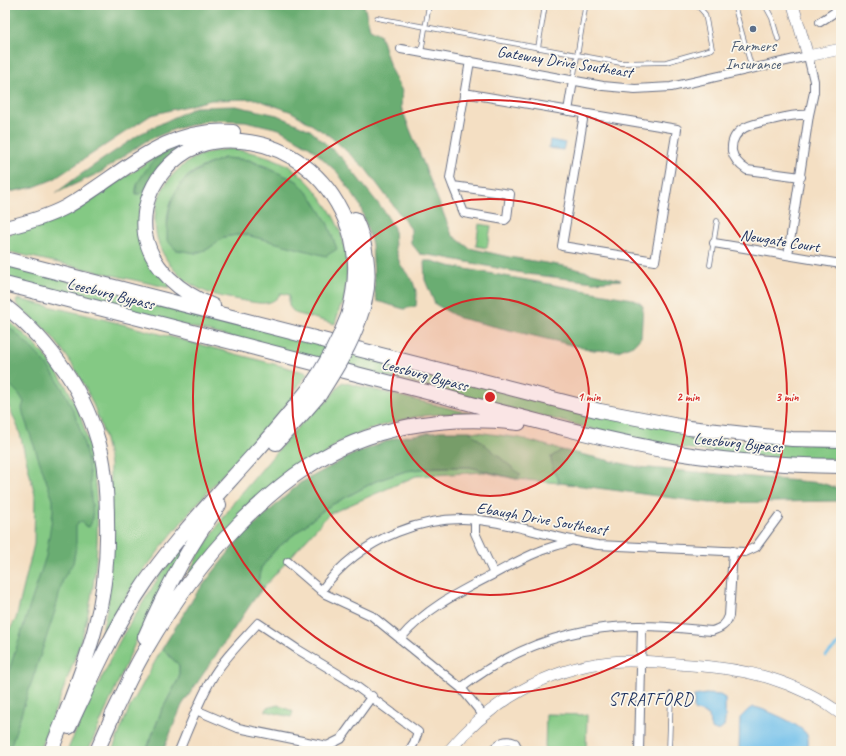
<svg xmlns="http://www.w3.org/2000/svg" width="846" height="756" viewBox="0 0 846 756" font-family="Caveat,sans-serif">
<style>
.green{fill:#84c984;stroke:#507c71;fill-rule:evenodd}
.forest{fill:#6bad72;stroke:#436e68}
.water{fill:#71c0eb;stroke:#4678a4}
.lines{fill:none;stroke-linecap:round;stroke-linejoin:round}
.stream{stroke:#71c0eb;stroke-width:2.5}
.lane-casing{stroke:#676d81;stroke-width:5.5}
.street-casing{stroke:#676d81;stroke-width:10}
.secondary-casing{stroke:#676d81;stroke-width:12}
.highway-casing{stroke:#676d81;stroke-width:16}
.lane{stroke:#fff;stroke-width:4}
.street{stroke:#fff;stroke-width:8}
.secondary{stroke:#fff;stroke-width:11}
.highway{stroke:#fff;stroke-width:14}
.highway-bridge-casing{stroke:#676d81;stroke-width:16;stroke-linecap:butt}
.highway-bridge{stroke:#fff;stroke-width:14}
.ring{fill:none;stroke:#d62828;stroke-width:2}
.service-dot{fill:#5c6f8a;stroke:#fbf7ec;stroke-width:1.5}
.labels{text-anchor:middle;stroke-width:3.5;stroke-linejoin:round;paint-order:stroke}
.service-label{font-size:16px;fill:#4e5e75;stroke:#fbf7ec}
.street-label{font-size:16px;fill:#1b2f5e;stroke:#fbf7ec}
.neighbourhood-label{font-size:17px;letter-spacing:1px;fill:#1b2f5e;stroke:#fbf7ec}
.centre{fill:#d62828;stroke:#fbf7ec;stroke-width:2}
.ring-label{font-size:12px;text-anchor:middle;font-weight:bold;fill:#d62828;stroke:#fbf7ec;stroke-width:3.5;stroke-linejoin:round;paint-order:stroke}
</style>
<rect width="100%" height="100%" fill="#fbf7ec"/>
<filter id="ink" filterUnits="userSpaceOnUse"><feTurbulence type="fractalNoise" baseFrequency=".025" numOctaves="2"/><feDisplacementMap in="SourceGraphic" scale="8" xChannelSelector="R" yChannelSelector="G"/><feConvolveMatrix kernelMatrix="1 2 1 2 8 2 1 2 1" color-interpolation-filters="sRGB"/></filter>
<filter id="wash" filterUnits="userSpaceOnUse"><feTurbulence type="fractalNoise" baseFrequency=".012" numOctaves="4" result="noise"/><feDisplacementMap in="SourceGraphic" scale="16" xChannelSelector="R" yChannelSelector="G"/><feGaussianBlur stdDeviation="0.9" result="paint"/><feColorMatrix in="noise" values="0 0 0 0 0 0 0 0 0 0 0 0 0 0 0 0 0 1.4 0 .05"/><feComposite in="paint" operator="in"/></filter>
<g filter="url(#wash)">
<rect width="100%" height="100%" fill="#f4dfc3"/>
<path class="green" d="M 180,147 L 170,155 L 152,176 L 139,213 L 170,288 L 5,251 L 5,235 L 49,222 L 72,212 L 163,152 Z
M 229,149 C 246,151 263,154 279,161 C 295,168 308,180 318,194 C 346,228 352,262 343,305 L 340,307 L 335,324 L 295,313 L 289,306 L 289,295 L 281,293 C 272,307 259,303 245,301 C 223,297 210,296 191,284 C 145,254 142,192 188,162 C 201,153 214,151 229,149 ZM 224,158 L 249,160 L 275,170 L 276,242 L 243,234 L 224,237 L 208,249 L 196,253 L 176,249 C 174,243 169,236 168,229 C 166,222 168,212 170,205 C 181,175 195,169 224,158 Z
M 479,224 L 491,226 L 487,248 L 476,246 Z
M 5,265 L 695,435 L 739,441 L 841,445 L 841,459 L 785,459 L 690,449 L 605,432 L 5,280 Z
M 18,299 L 95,317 L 308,373 L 293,393 L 295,395 C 245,451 192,505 148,565 C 130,589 115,614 100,639 L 107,609 L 109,596 L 110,465 C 103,416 81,371 49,333 C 39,323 27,315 17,305 L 16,301 Z
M 5,318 C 26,335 47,354 61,378 C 69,390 76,404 81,418 C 104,487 102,574 80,643 C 68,680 53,715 39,751 L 5,751 L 5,637 L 16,619 L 34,544 L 35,495 L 19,430 L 5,397 Z
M 342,382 L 477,415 C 466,414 456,414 446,414 C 408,415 373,427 339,442 L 188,575 L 197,557 L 234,502 L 296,429 L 320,406 L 327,402 Z
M 469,431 L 520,438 L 562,450 L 551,457 L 552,469 L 560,483 L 516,479 L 484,472 L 416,476 L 329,514 L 263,588 L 258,582 L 261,568 L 275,550 L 326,508 L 376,481 L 406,471 L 436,467 L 470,467 L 516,479 L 520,475 Z
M 202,524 L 160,594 L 136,641 L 88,751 L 67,751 L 93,694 L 108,666 L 109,661 L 124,633 L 160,575 Z
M 162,649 L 179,665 L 179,678 L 161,712 L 146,751 L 112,751 L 129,709 Z
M 278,705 L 292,711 L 293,712 L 291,717 L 266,711 L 266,708 Z
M 546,714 L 587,715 L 586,751 L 545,751 Z"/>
<path class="forest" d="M 5,5 L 364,5 L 370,29 L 380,34 L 391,70 L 402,91 L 401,107 L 452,235 L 469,248 L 509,257 L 564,266 L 621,280 L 594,282 L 527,274 L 442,257 L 420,254 L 411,243 L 411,229 L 365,168 L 331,137 L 292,112 L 256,99 L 211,100 L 151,115 L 54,179 L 34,187 L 5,193 Z
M 236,106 L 277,115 L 310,130 L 342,158 L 384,211 L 394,228 L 395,248 L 400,264 L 413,282 L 417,294 L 416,306 L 404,309 L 377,301 L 375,293 L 372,244 L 360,205 L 338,173 L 310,147 L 279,129 L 245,121 L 210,120 L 175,129 L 146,141 L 101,172 L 56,193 L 77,177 L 140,134 L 195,107 Z
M 180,147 C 170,155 159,164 152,176 C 148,183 147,190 140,194 L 136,194 C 135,187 138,182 142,176 C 151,161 163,150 180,147 Z
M 224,158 L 249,160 L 297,181 L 313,199 L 327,222 L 337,249 L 326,256 L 243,234 L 224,237 L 208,249 L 196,253 L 176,250 L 167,240 C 167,191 178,176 224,158 Z
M 424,261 L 432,261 L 449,266 L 632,299 L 640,303 L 643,306 L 641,337 L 635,344 L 618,351 L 593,350 L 459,318 L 435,304 L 425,280 Z
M 5,323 C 17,334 29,345 40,357 C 74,395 90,448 91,498 C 92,506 95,520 89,527 L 85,526 L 82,522 L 78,522 L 76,527 L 76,547 L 73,563 L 63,579 L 55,611 L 9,751 L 5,751 L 5,683 L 46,556 L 53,511 L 53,500 L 24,417 L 22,408 L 24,402 L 19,394 L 5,380 Z
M 439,431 L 469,431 L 521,475 L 516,479 L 470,467 L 436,467 L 406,471 L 376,481 L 326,508 L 275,550 L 261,568 L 258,582 L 263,588 L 255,598 L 182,705 L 163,751 L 146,751 L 161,712 L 179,678 L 179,665 L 162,649 L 196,594 L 240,538 L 300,483 L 352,455 L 395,438 Z
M 562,450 L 638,467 L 821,483 L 837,488 L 841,491 L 841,501 L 710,503 L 560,483 L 552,469 L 551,457 Z"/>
<path class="water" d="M 550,140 L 565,143 L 563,150 L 549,148 Z
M 706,694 L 720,695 L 725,698 C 725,704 726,721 724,726 C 723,728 721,730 719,730 C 708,733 710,720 709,715 L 694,710 L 694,696 Z
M 754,707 C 765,709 802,725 807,735 C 809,740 808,746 807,751 L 739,751 L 740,718 L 749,709 Z"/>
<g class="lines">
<path class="stream" d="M 826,656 L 841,641"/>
</g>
</g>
<g filter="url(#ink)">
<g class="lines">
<g class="lane-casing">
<path id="lane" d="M 734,5 L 752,69
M 765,5 L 772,18 L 778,39
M 377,18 L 621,63 L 666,62 L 712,49 L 705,14 L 697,5
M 538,48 L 545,5
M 421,53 L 429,5
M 573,81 L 585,8
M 710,265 L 717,221
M 664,751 L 669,751 L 671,694"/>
</g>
<g class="street-casing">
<path id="street" d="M 820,22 L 841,8
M 401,49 L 603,86 L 635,89 L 671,87 L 808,56 L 814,81 L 814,92 L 809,115 L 788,255
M 464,93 L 677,129 L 655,261 L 562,246 L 584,114
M 568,111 L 573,81
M 801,177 L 747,170 C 739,165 734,160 732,151 C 730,127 755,123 772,120 C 785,117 796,114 809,115
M 453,186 L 510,194 L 507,218 L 505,220 L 464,213 Z
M 453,186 L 450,178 L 470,61
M 714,243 L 841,264
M 475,519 L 475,533 L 494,574
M 288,562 L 325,594 L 372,616 L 461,688 C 514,647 573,625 642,626 C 665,626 689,629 712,631 C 721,628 726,625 729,616 L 733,551
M 321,591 C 359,538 429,510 493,522 C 528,528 562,540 598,545 L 745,552 L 756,547 L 778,517
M 400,639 C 426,608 459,592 494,574 C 509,566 523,558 538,552 C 549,547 561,545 572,540
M 461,688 L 484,716
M 196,710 L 238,728 L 327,746 L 341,739 L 372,696
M 179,751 C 189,727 198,703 211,680 C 223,659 242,641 258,623 L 297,649 L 345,678 L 418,732 L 414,743 L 409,751
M 491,751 C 499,744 504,738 515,743 L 519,751
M 639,751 L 642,626"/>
</g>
<g class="secondary-casing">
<path id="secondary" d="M 793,5 L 808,56 L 841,49
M 449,751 C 488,703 548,668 610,662 C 637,659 664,663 691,665 C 747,669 796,680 841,714"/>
</g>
<g class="highway-casing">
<path id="highway" d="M 355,219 C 366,242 371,274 365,299 C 364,306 361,313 359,320
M 5,228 C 26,223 47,217 66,207 C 121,176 163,126 233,132
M 5,259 L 600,411 L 689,428 L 792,439 L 841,440
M 5,284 C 144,319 283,355 423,391 C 507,413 592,438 678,453 C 732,462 786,465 841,466
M 5,306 C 52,343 87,394 101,452 C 106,475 107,498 107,521 C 108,558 104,596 94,632 C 83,673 66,712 51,751
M 213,306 C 181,293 151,269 145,234 C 142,211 149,189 163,172 C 184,147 209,138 241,141 C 288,145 326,175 345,219 C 359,251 357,283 348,316
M 276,443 L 307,409 L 320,394
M 145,637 C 165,591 189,545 219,505
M 112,716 C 123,694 133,670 146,649 C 172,604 202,562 238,525 C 259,504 282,483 307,467 C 369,426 446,414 519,423
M 69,727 C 90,682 110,636 137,595 C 168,547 207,506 245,464 C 267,440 288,415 308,390
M 97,751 L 116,708"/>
</g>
<use href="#lane" class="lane"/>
<use href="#street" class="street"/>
<use href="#secondary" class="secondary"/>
<use href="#highway" class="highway"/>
<g class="highway-bridge-casing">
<path id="highway-bridge" d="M 308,390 C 324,368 338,343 348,316
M 320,394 C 335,370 350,347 359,320"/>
</g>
<use href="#highway-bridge" class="highway-bridge"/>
</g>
</g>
<circle cx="490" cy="397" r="99" fill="#d62828" fill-opacity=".12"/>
<g class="ring">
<circle cx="490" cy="397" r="99"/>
<circle cx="490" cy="397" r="198"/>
<circle cx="490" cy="397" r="297"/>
</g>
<circle class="service-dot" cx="753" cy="29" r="4"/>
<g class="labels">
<g class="service-label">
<text x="753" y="51">Farmers<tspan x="753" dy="18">Insurance</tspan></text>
</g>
<g class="street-label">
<text transform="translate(565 61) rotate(9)" y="6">Gateway Drive Southeast</text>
<text transform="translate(780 240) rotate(9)" y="6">Newgate Court</text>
<text transform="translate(111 293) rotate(14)" y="6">Leesburg Bypass</text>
<text transform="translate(425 374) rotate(15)" y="6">Leesburg Bypass</text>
<text transform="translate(738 442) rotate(6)" y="6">Leesburg Bypass</text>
<text transform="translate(542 518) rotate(10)" y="6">Ebaugh Drive Southeast</text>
</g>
<g class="neighbourhood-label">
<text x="651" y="705">STRATFORD</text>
</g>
</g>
<circle cx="490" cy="397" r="6" class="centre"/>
<g class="ring-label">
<text x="589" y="401">1 min</text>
<text x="688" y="401">2 min</text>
<text x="787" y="401">3 min</text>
</g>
<rect width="846" height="756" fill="none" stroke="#fbf7ec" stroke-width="20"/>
</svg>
